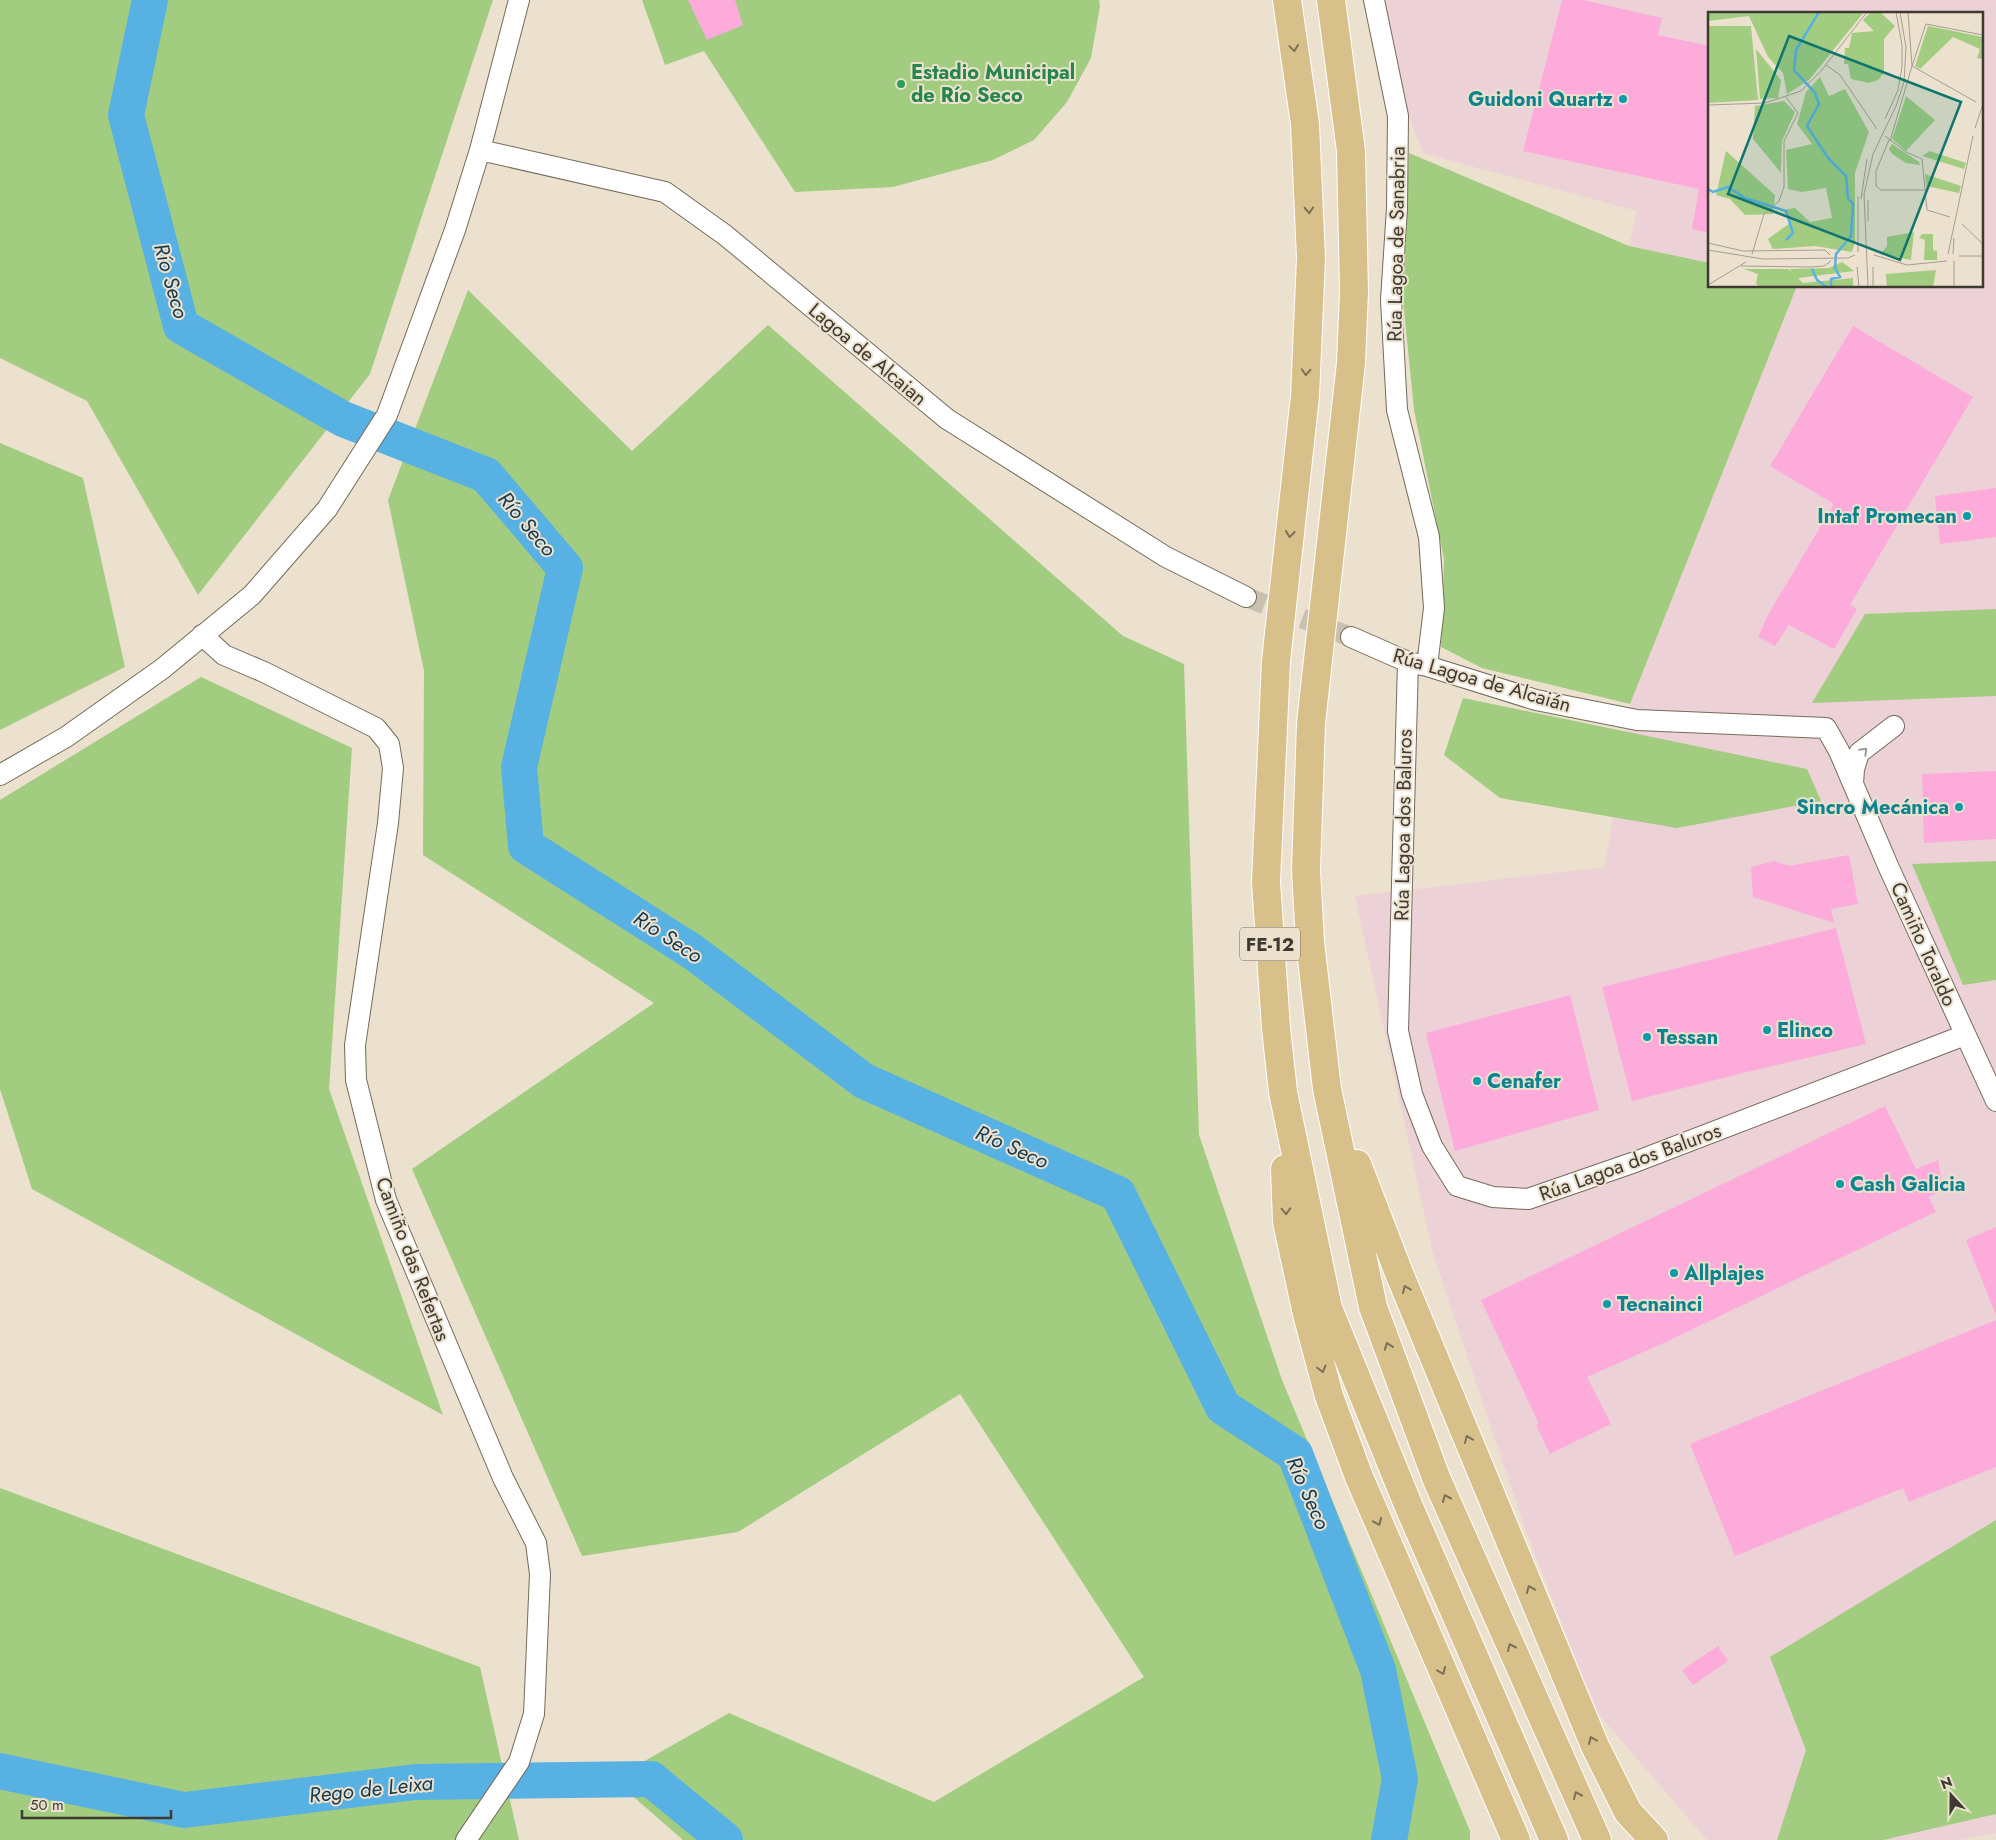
<svg xmlns="http://www.w3.org/2000/svg" width="1996" height="1840" viewBox="0 0 1996 1840" font-family="Jost,sans-serif">
<style>
.industrial{fill:#ecd1d6}
.green{fill:#a2cc80}
.lines{fill:none;stroke-linecap:round;stroke-linejoin:round}
.river{stroke:#58b1e3;stroke-width:36}
.building{fill:#fdabdb}
.minor-tunnel{stroke:#c9c0af;stroke-width:20;stroke-dasharray:20 10;stroke-linecap:butt}
.minor-casing{stroke:#746b59;stroke-width:22}
.trunk-casing{stroke:#fff;stroke-width:30}
.minor{stroke:#fff;stroke-width:20}
.trunk{stroke:#d8c08b;stroke-width:28}
.oneway{stroke:#7c7056}
.oneway2{stroke:#9e9c98}
.leisure-dot{fill:#2e9e5b;stroke:#ece1ce;stroke-width:2}
.culture-dot{fill:#0f9aa8;stroke:#ece1ce;stroke-width:2}
.labels{text-anchor:middle;stroke-width:4;stroke-linejoin:round;paint-order:stroke}
.shield{fill:#ece1ce;stroke:#726c61;stroke-width:1}
.shield-label{font-size:19px;font-weight:bold;fill:#3e3a32}
.leisure-label{font-size:20px;font-weight:bold;fill:#27864d;stroke:#ece1ce;text-anchor:start}
.culture-label{font-size:20px;font-weight:bold;fill:#0d838f;stroke:#ece1ce;text-anchor:start}
.street-label{font-size:20px;fill:#3e3a32;stroke:#ece1ce}
.water-label{font-size:21px;font-style:italic;fill:#153b50;stroke:#ece1ce}
.inset-river{fill:none;stroke:#58b1e3;stroke-width:2.5}
.inset-road{fill:none;stroke:#a69e90;stroke-width:1}
.view{fill:#0f766e;fill-opacity:0.15;stroke:#0f766e;stroke-width:2.5}
.inset-edge{fill:none;stroke:#3e3a32;stroke-width:2.5}
</style>
<rect width="100%" height="100%" fill="#ece1ce"/>
<path class="industrial" d="M 1363,0 L 1996,0 L 1996,1833 L 1959,1840 L 1707,1840 L 1595,1710 L 1525,1528 L 1433,1254 L 1355,896 L 1605,867 L 1630,704 L 1797,286 L 1982,286 L 1982,14 L 1710,14 L 1710,263 L 1629,246 L 1637,211 L 1423,153 Z"/>
<path class="green" d="M 0,0 L 493,0 L 370,374 L 198,595 L 87,401 L 0,358 Z
M 642,0 L 1099,0 L 1100,6 L 1091,58 L 1067,102 L 1034,140 L 993,160 L 893,187 L 795,192 L 704,51 L 665,65 Z
M 1409,153 L 1629,246 L 1710,263 L 1710,286 L 1797,286 L 1630,704 L 1482,668 L 1441,647 L 1444,559 L 1414,410 L 1403,300 Z
M 468,290 L 632,451 L 768,325 L 1123,636 L 1184,664 L 1199,1135 L 1282,1380 L 1470,1831 L 1470,1840 L 683,1840 L 613,1779 L 729,1713 L 934,1802 L 1144,1677 L 960,1394 L 738,1532 L 582,1556 L 412,1169 L 654,1003 L 423,855 L 424,671 L 388,500 Z
M 0,443 L 83,478 L 125,667 L 0,730 Z
M 1996,609 L 1996,696 L 1812,703 L 1865,614 Z
M 201,677 L 352,748 L 329,1089 L 443,1415 L 32,1189 L 0,1089 L 0,800 Z
M 1463,698 L 1807,769 L 1821,801 L 1677,828 L 1500,798 L 1444,755 Z
M 1996,861 L 1996,980 L 1963,985 L 1912,864 Z
M 0,1488 L 480,1667 L 519,1840 L 0,1840 Z
M 1996,1520 L 1996,1814 L 1883,1840 L 1777,1840 L 1806,1750 L 1770,1657 Z"/>
<g class="lines">
<path class="river" d="M 150,0 L 126,115 L 181,326 L 343,419 L 486,475 L 565,568 L 519,767 L 526,846 L 693,952 L 864,1081 L 1118,1194 L 1223,1407 L 1295,1454 L 1378,1670 L 1400,1779 L 1389,1840
M 0,1771 L 184,1810 L 416,1782 L 651,1779 L 725,1840"/>
</g>
<path class="building" d="M 688,0 L 735,0 L 743,25 L 707,40 Z
M 1562,0 L 1583,0 L 1662,18 L 1658,35 L 1710,46 L 1710,233 L 1692,229 L 1699,189 L 1523,151 Z
M 1853,326 L 1973,397 L 1850,605 L 1857,609 L 1834,649 L 1789,625 L 1775,646 L 1758,637 L 1769,613 L 1834,504 L 1770,466 Z
M 1996,488 L 1996,537 L 1940,544 L 1935,496 Z
M 1996,771 L 1996,839 L 1924,843 L 1922,774 Z
M 1849,855 L 1858,904 L 1831,909 L 1834,923 L 1753,897 L 1751,867 L 1774,861 L 1789,866 Z
M 1836,928 L 1866,1044 L 1747,1072 L 1632,1101 L 1602,987 Z
M 1570,995 L 1599,1110 L 1455,1151 L 1426,1033 Z
M 1885,1106 L 1916,1169 L 1938,1160 L 1943,1190 L 1929,1197 L 1936,1212 L 1666,1342 L 1587,1377 L 1611,1424 L 1550,1454 L 1536,1425 L 1539,1424 L 1481,1300 Z
M 1996,1227 L 1996,1315 L 1966,1240 Z
M 1996,1320 L 1996,1467 L 1909,1502 L 1903,1488 L 1735,1556 L 1690,1444 Z
M 1718,1646 L 1728,1661 L 1693,1685 L 1682,1670 Z"/>
<g class="lines">
<path class="minor-tunnel" d="M 1246,597 L 1351,637"/>
<g class="minor-casing">
<path id="minor" d="M 1374,0 L 1398,116 L 1397,208 L 1391,300 L 1397,410 L 1429,537 L 1434,608 L 1427,666
M 480,150 L 665,192 L 725,235 L 947,419 L 1166,557 L 1246,597
M 202,635 L 224,655 L 264,672 L 376,728 L 389,744 L 393,768 L 388,823 L 355,1045 L 356,1080 L 386,1200 L 503,1478 L 536,1543 L 540,1574 L 534,1714 L 519,1762 L 466,1840
M 1351,637 L 1408,662 L 1427,666 L 1536,700 L 1637,720 L 1826,728 L 1839,751 L 1889,868 L 1996,1101
M 1408,662 L 1398,1031 L 1412,1094 L 1432,1146 L 1457,1186 L 1493,1197 L 1528,1199 L 1635,1162 L 1965,1035
M 0,775 L 66,737 L 162,669 L 252,595 L 327,509 L 387,415 L 455,230 L 480,150 L 519,0
M 1853,784 L 1854,769 L 1859,753 L 1894,726"/>
</g>
<g class="trunk-casing">
<path id="trunk" d="M 1287,0 L 1305,124 L 1311,258 L 1305,396 L 1276,661 L 1266,882 L 1276,1028 L 1283,1092 L 1328,1308 L 1409,1507 L 1554,1840
M 1331,0 L 1351,151 L 1354,292 L 1351,363 L 1311,723 L 1306,870 L 1310,942 L 1327,1089 L 1373,1307 L 1437,1480 L 1597,1840
M 1357,1164 L 1399,1273 L 1595,1746 L 1628,1812 L 1654,1840
M 1285,1169 L 1287,1222 L 1307,1314 L 1329,1396 L 1359,1477 L 1516,1840"/>
</g>
<use href="#minor" class="minor"/>
<use href="#trunk" class="trunk"/>
</g>
<defs><path id="oneway-chevron" d="M-2-3.5L2.5 0L-2 3.5" fill="none" stroke-width="1.6" stroke-linecap="round" stroke-linejoin="round" transform="scale(1.25)"/></defs>
<g class="oneway">
<use href="#oneway-chevron" transform="translate(1294 48) rotate(82)"/>
<use href="#oneway-chevron" transform="translate(1309 210) rotate(87)"/>
<use href="#oneway-chevron" transform="translate(1306 372) rotate(93)"/>
<use href="#oneway-chevron" transform="translate(1290 534) rotate(96)"/>
<use href="#oneway-chevron" transform="translate(1286 1211) rotate(88)"/>
<use href="#oneway-chevron" transform="translate(1406 1289) rotate(-113)"/>
<use href="#oneway-chevron" transform="translate(1388 1346) rotate(-110)"/>
<use href="#oneway-chevron" transform="translate(1322 1369) rotate(75)"/>
<use href="#oneway-chevron" transform="translate(1468 1439) rotate(-112)"/>
<use href="#oneway-chevron" transform="translate(1446 1498) rotate(-114)"/>
<use href="#oneway-chevron" transform="translate(1378 1522) rotate(67)"/>
<use href="#oneway-chevron" transform="translate(1530 1589) rotate(-112)"/>
<use href="#oneway-chevron" transform="translate(1511 1647) rotate(-114)"/>
<use href="#oneway-chevron" transform="translate(1442 1671) rotate(67)"/>
<use href="#oneway-chevron" transform="translate(1592 1740) rotate(-113)"/>
<use href="#oneway-chevron" transform="translate(1577 1795) rotate(-114)"/>
</g>
<use class="oneway2" href="#oneway-chevron" transform="translate(1864 751) rotate(-45)"/>
<circle class="leisure-dot" cx="901" cy="84" r="5"/>
<g class="culture-dot">
<circle cx="1623" cy="99" r="5"/>
<circle cx="1967" cy="516" r="5"/>
<circle cx="1959" cy="807" r="5"/>
<circle cx="1767" cy="1030" r="5"/>
<circle cx="1647" cy="1037" r="5"/>
<circle cx="1477" cy="1081" r="5"/>
<circle cx="1840" cy="1184" r="5"/>
<circle cx="1674" cy="1273" r="5"/>
<circle cx="1607" cy="1304" r="5"/>
</g>
<g class="labels">
<rect class="shield" x="1240" y="927.5" width="60" height="33" rx="4"/>
<g class="shield-label">
<text x="1270" y="951">FE-12</text>
</g>
<g class="leisure-label">
<text x="911" y="79">Estadio Municipal<tspan x="911" dy="23">de Río Seco</tspan></text>
</g>
<g class="culture-label">
<text x="1613" y="106" text-anchor="end">Guidoni Quartz</text>
<text x="1957" y="523" text-anchor="end">Intaf Promecan</text>
<text x="1949" y="814" text-anchor="end">Sincro Mecánica</text>
<text x="1777" y="1037">Elinco</text>
<text x="1657" y="1044">Tessan</text>
<text x="1487" y="1088">Cenafer</text>
<text x="1850" y="1191">Cash Galicia</text>
<text x="1684" y="1280">Allplajes</text>
<text x="1617" y="1311">Tecnainci</text>
</g>
<g class="street-label">
<text transform="translate(1396 244) rotate(-89)" y="7">Rúa Lagoa de Sanabria</text>
<text transform="translate(868 354) rotate(40)" y="7">Lagoa de Alcaian</text>
<text transform="translate(1482 680) rotate(16)" y="7">Rúa Lagoa de Alcaián</text>
<text transform="translate(1403 825) rotate(-89)" y="7">Rúa Lagoa dos Baluros</text>
<text transform="translate(1924 944) rotate(66)" y="7">Camiño Toraldo</text>
<text transform="translate(1630 1162) rotate(-20)" y="7">Rúa Lagoa dos Baluros</text>
<text transform="translate(413 1259) rotate(69)" y="7">Camiño das Refertas</text>
</g>
<g class="water-label">
<text transform="translate(171 281) rotate(74)" y="7">Río Seco</text>
<text transform="translate(527 524) rotate(50)" y="7">Río Seco</text>
<text transform="translate(668 937) rotate(33)" y="7">Río Seco</text>
<text transform="translate(1012 1147) rotate(24)" y="7">Río Seco</text>
<text transform="translate(1308 1493) rotate(66)" y="7">Río Seco</text>
<text transform="translate(371 1789) rotate(-6)" y="7">Rego de Leixa</text>
</g>
</g>
<g transform="translate(1708 12)">
<rect width="275" height="275" fill="#ece1ce"/>
<path d="M 0,0 L 156,0 L 101,68 L 79,82 L 75,61 L 60,45 L 41,4 L 0,9 ZM 163,0 L 172,0 L 187,14 L 176,27 L 176,61 L 170,68 L 161,71 L 143,67 L 140,52 L 136,52 L 137,36 L 141,36 L 144,21 L 166,19 L 155,8 ZM 0,14 L 43,14 L 50,88 L 0,91 ZM 220,14 L 275,25 L 275,47 L 269,46 L 272,37 L 245,25 L 212,57 L 207,54 ZM 48,37 L 73,68 L 70,86 L 52,87 ZM 112,65 L 121,84 L 137,77 L 161,120 L 147,161 L 147,230 L 144,240 L 107,234 L 65,237 L 60,227 L 82,211 L 75,198 L 87,196 L 102,210 L 124,206 L 118,176 L 94,180 L 80,177 L 78,138 L 104,132 L 89,112 L 98,80 ZM 198,84 L 227,108 L 198,139 L 184,127 ZM 76,89 L 87,100 L 74,129 L 73,161 L 45,127 L 47,94 ZM 184,132 L 211,150 L 212,153 L 198,151 L 184,142 L 181,137 ZM 18,139 L 67,183 L 65,202 L 37,203 L 22,187 L 8,183 ZM 222,139 L 258,151 L 256,157 L 214,144 ZM 217,162 L 253,174 L 251,181 L 218,174 ZM 206,220 L 203,248 L 172,242 L 179,234 L 179,225 ZM 214,222 L 225,222 L 225,238 L 229,239 L 229,248 L 216,248 L 217,228 L 211,226 ZM 134,250 L 146,259 L 90,266 L 95,271 L 145,266 L 145,275 L 52,275 L 48,272 L 50,262 L 36,257 L 80,257 L 84,260 L 82,257 L 121,256 ZM 228,258 L 225,275 L 179,275 L 178,262 Z" fill="#a2cc80"/>
<path class="inset-river" d="M 111,0 L 88,38 L 86,58 L 107,81 L 111,92 L 99,114 L 120,146 L 138,164 L 140,186 L 145,192 L 143,224 L 128,242 L 127,256 L 132,265 L 123,267 L 123,275M 0,177 L 5,180 L 20,175 L 37,186 L 78,199 L 85,221 L 78,228M 104,257 L 109,268 L 119,275"/>
<path class="inset-road" d="M 118,53 L 132,63 L 169,117M 268,90 L 204,54 L 218,12 L 275,23M 0,93 L 57,91 L 93,79 L 113,59 L 159,0M 177,107 L 190,78 L 194,55 L 194,33 L 188,0M 267,116 L 275,92M 177,124 L 198,140 L 214,147 L 219,198 L 242,205M 181,128 L 168,159 L 168,174 L 173,178 L 216,178M 182,129 L 204,54 L 200,0M 150,184 L 150,240M 153,187 L 159,147M 160,188 L 160,209M 254,212 L 275,232M 0,231 L 35,239 L 117,238 L 122,243M 0,238 L 55,247 L 140,246 L 147,243M 44,242 L 56,202 L 71,189 L 76,175 L 76,129 L 90,101 L 78,85M 240,242 L 265,124M 245,242 L 246,226M 166,243 L 199,253 L 239,249M 251,244 L 275,244M 246,249 L 246,275M 33,254 L 102,255 L 116,254 L 123,249M 149,255 L 151,275M 0,273 L 38,250M 160,275 L 156,182 L 165,142 L 188,94 L 196,70 L 198,35 L 192,0M 165,275 L 165,255"/>
<path class="view" d="M 81,24 L 253,90 L 192,248 L 20,182 Z"/>
<rect width="275" height="275" class="inset-edge"/>
</g>
<g transform="translate(1951 1795) rotate(339)" stroke="#ece1ce" stroke-width="4" paint-order="stroke">
<path d="M0-4L9 19L0 12L-9 19Z" fill="#3e3a32"/>
<text y="-8" font-size="14" font-weight="bold" text-anchor="middle" fill="#3e3a32">N</text>
</g>
<path d="M22 1810v8h149v-8" fill="none" stroke="#3e3a32" stroke-width="2.5"/>
<text x="30" y="1810" font-size="15" fill="#3e3a32" stroke="#ece1ce" stroke-width="4" paint-order="stroke">50 m</text>
</svg>
